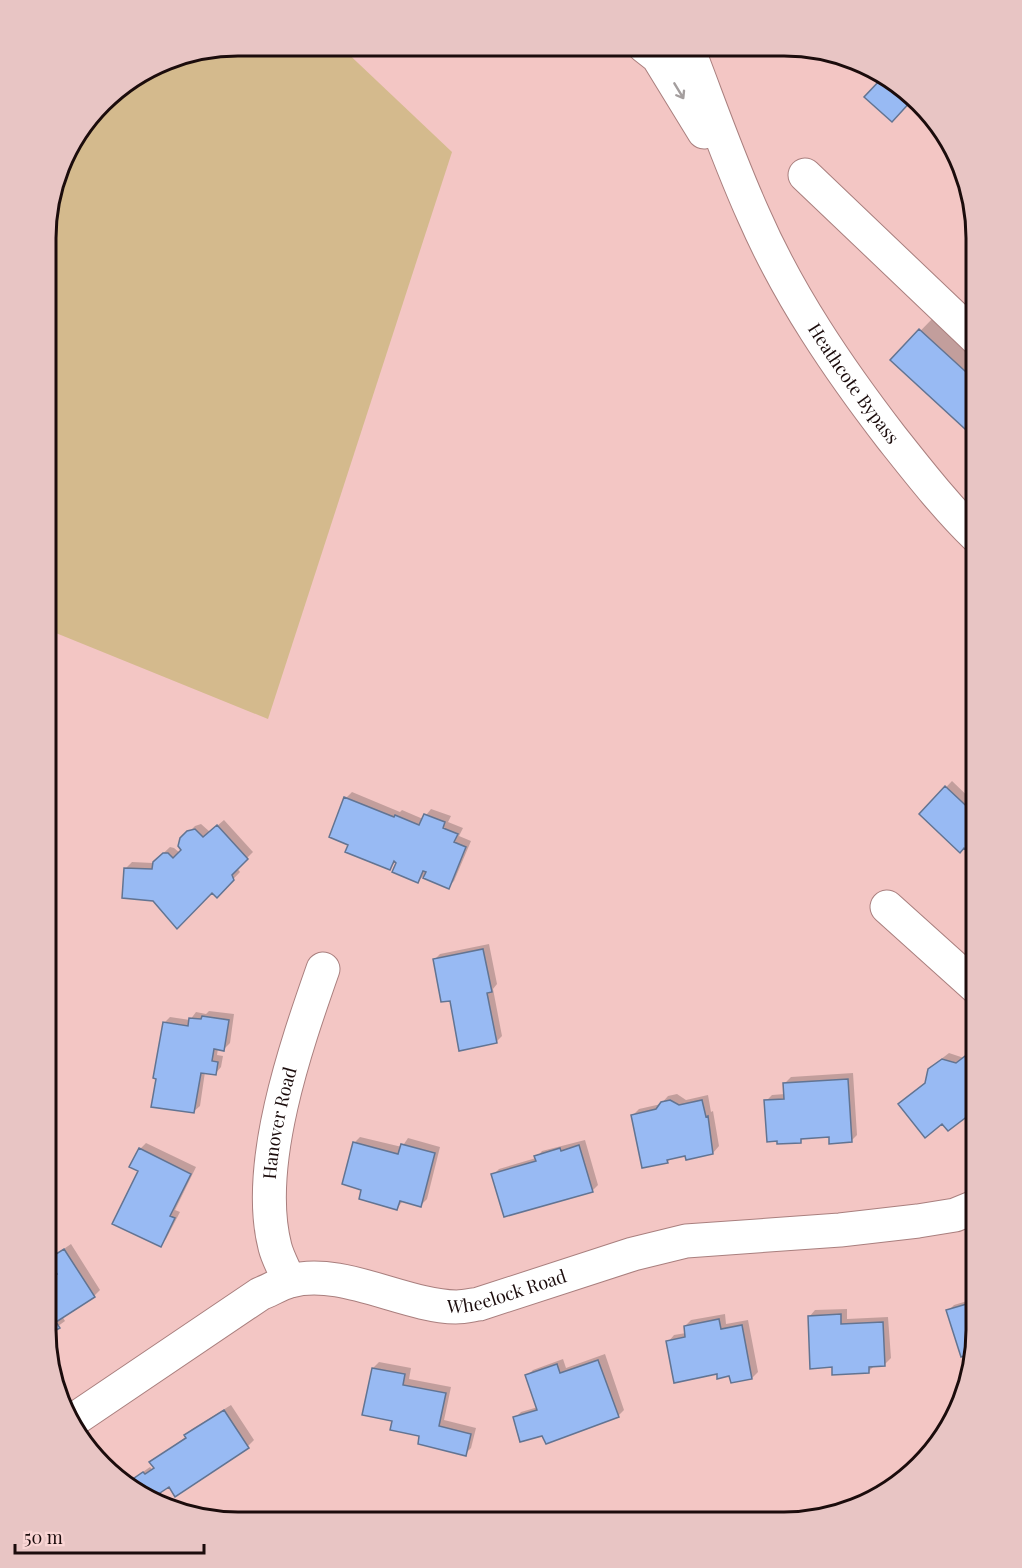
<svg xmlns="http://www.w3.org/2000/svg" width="1022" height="1568" viewBox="0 0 1022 1568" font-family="'Playfair Display',serif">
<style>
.green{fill:#d4ba8d}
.shadow{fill:#0003}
.building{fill:#98baf3;stroke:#627492;stroke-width:1.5}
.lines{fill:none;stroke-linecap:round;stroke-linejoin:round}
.minor-casing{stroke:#a97f7e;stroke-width:35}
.major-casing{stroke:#a97f7e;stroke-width:35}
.minor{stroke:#fff;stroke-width:33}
.major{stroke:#fff;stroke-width:33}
.oneway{stroke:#a49e9e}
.labels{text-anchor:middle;stroke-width:5;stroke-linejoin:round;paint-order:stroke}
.street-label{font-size:18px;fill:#1b0c0c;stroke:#fad5d4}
.rim{fill:none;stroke:#1b0c0c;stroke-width:3}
</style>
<rect width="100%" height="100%" fill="#f3c6c4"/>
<path class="green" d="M 238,45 L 339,45 L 452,152 L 268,719 L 46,629 L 47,213 L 65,152 L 110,93 L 164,60 Z"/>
<path class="shadow" d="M 933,318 L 977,359 L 977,438 L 892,360 Z
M 952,781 L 977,805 L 977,858 L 964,846 L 921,814 Z
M 352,792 L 400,812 L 402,810 L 423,819 L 431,809 L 451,816 L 448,822 L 463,828 L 459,836 L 471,841 L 454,881 L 448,887 L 428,872 L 418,881 L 400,858 L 389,868 L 350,844 L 346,798 Z
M 224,820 L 253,852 L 237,868 L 240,872 L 217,896 L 213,891 L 126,868 L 132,862 L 153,863 L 170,847 L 174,848 L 180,853 L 183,850 L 182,839 L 195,826 L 201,824 L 210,832 Z
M 489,944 L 497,984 L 493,989 L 502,1036 L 496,1042 L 451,999 L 434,960 L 440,954 Z
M 209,1011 L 234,1014 L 230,1043 L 224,1049 L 218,1048 L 217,1055 L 223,1056 L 221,1067 L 215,1074 L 205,1072 L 200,1106 L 193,1112 L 164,1023 L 170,1017 L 190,1020 L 196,1012 L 206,1014 Z
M 976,1048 L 977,1107 L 948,1129 L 942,1122 L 906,1098 L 926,1082 L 936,1063 L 949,1053 L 964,1058 Z
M 853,1073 L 857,1135 L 851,1141 L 831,1136 L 804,1137 L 800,1141 L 766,1101 L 772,1095 L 785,1094 L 785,1083 L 791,1077 Z
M 677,1094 L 686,1100 L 708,1095 L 711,1112 L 713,1111 L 719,1146 L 713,1153 L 686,1154 L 672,1157 L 667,1162 L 633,1115 L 639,1109 L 661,1104 L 668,1096 Z
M 360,1137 L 402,1147 L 408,1138 L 440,1147 L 427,1199 L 421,1205 L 403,1201 L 397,1208 L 363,1189 L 354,1143 Z
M 585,1140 L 598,1185 L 592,1191 L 493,1175 L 499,1169 L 536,1158 L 542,1151 Z
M 146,1143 L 196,1167 L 175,1210 L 180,1212 L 166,1239 L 160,1245 L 140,1171 L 140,1149 Z
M 71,1244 L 100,1290 L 94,1296 L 62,1316 L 65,1321 L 46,1335 L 45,1275 L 55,1269 L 49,1259 Z
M 977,1298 L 977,1343 L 974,1352 L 962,1355 L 948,1311 L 954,1305 Z
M 847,1309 L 847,1319 L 888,1317 L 891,1358 L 885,1364 L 875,1365 L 868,1372 L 833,1366 L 809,1317 L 815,1310 Z
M 725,1314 L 726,1324 L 748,1320 L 758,1372 L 752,1378 L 718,1372 L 668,1342 L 674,1335 L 686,1333 L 685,1326 L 691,1320 Z
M 605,1354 L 624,1410 L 618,1416 L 543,1434 L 515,1418 L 521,1412 L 538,1407 L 527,1376 L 533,1370 L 563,1359 L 566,1368 Z
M 379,1362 L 411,1368 L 409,1379 L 451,1387 L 444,1420 L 476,1428 L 471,1448 L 465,1454 L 421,1435 L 393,1420 L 373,1368 Z
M 231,1405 L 254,1440 L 248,1446 L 175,1495 L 169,1485 L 152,1496 L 124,1485 L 150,1467 L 152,1469 L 155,1467 L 151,1462 L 187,1436 L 186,1435 L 192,1429 Z"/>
<path class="building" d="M 883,77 L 901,85 L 913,99 L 892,122 L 864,97 Z
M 919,329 L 977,382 L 977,440 L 890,360 Z
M 945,786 L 977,816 L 977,860 L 964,848 L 960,853 L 919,814 Z
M 344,797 L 394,817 L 395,815 L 419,825 L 424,814 L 445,822 L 443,828 L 458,834 L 454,842 L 466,847 L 449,889 L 423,878 L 426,872 L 423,871 L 418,883 L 392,872 L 396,863 L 394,861 L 390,870 L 345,852 L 348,845 L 329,837 Z
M 217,825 L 248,859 L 232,875 L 234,880 L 217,898 L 212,893 L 177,929 L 153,901 L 122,898 L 124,868 L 152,869 L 153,862 L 163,853 L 168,853 L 173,858 L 181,850 L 178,846 L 180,838 L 187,831 L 195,829 L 203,837 Z
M 483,949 L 492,992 L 487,993 L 497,1043 L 459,1051 L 450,1001 L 441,1002 L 433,959 Z
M 202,1016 L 229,1020 L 224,1051 L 214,1049 L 212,1061 L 218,1062 L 216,1075 L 201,1073 L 194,1113 L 151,1107 L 156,1079 L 153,1078 L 163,1022 L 188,1026 L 189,1018 L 201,1019 Z
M 969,1053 L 977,1062 L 977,1100 L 974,1102 L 977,1109 L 948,1131 L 942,1124 L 925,1138 L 898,1104 L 925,1083 L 928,1069 L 942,1059 L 956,1063 Z
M 848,1079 L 852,1142 L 829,1144 L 829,1137 L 801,1139 L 801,1143 L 777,1144 L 777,1141 L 767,1142 L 764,1100 L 784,1099 L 783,1083 Z
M 670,1100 L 679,1105 L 702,1100 L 706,1117 L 708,1116 L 713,1154 L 686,1160 L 685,1156 L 667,1160 L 668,1163 L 642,1168 L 631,1115 L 656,1109 L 661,1102 Z
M 353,1142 L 398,1154 L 401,1144 L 435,1153 L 421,1207 L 400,1201 L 397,1210 L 359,1199 L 361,1190 L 342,1184 Z
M 579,1145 L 593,1192 L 504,1217 L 491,1174 L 536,1161 L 534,1156 L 560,1148 L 561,1151 Z
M 139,1148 L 191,1174 L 170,1216 L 175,1218 L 161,1247 L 112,1224 L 138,1171 L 129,1167 Z
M 64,1249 L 95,1297 L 56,1322 L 60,1328 L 46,1336 L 45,1276 L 50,1273 L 53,1277 L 57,1274 L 48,1259 Z
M 977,1301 L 977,1343 L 973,1353 L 961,1357 L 946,1310 Z
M 841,1314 L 841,1324 L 883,1322 L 885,1366 L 869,1367 L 869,1373 L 832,1375 L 832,1367 L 810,1369 L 808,1316 Z
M 719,1319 L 721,1329 L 742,1325 L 752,1379 L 731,1383 L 729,1376 L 717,1379 L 717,1374 L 674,1383 L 666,1341 L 685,1337 L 684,1326 Z
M 598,1360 L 619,1417 L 546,1444 L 542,1436 L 520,1442 L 513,1417 L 537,1410 L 525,1375 L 557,1364 L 560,1373 Z
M 372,1368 L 405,1374 L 403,1385 L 446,1393 L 439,1426 L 471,1434 L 466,1456 L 418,1444 L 419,1436 L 390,1430 L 392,1421 L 362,1415 Z
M 224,1410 L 249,1448 L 175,1497 L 169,1487 L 154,1497 L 124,1485 L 143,1472 L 145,1474 L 154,1468 L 149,1462 L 186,1438 L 184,1435 Z"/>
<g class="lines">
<g class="minor-casing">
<g id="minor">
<path d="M 805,175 L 977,339"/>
<path d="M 887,907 L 977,988"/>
<path id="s1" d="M 289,1281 C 285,1270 278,1259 275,1247 C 254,1166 296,1046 323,969"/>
<path id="s2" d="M 72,1421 L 260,1294 C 270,1290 280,1284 290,1281 C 341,1267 404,1306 456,1307 C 464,1307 472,1305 479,1304 L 633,1254 L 686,1241 L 840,1230 L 918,1221 L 955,1215 L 977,1206"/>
</g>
</g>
<g class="major-casing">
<g id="major">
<path d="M 644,46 L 658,57 L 704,132"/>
<path id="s3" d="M 687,46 C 709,103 729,161 754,216 C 789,296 838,368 891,437 C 918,471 946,507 977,537"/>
</g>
</g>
<use href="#minor" class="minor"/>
<use href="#major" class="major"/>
</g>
<defs><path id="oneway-shaft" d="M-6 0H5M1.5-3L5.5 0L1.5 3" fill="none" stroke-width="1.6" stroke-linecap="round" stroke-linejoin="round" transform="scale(1.5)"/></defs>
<use class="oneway" href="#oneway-shaft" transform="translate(679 91) rotate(59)"/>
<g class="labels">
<g class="street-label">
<text dy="6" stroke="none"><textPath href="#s3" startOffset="378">Heathcote Bypass</textPath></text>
<text dy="6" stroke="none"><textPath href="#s1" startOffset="162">Hanover Road</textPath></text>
<text dy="6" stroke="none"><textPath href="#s2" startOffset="482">Wheelock Road</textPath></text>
</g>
</g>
<path d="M0 0H1022V1568H0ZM238 56H784A182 182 0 0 1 966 238V1330A182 182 0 0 1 784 1512H238A182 182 0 0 1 56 1330V238A182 182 0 0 1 238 56Z" fill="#e8c5c4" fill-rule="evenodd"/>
<path class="rim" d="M238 56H784A182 182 0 0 1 966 238V1330A182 182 0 0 1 784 1512H238A182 182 0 0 1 56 1330V238A182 182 0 0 1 238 56Z"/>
<path d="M15 1544v9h189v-9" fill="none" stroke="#1b0c0c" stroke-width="3"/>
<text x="24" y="1544" font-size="18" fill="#1b0c0c" stroke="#fad5d4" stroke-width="4.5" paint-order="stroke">50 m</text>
</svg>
